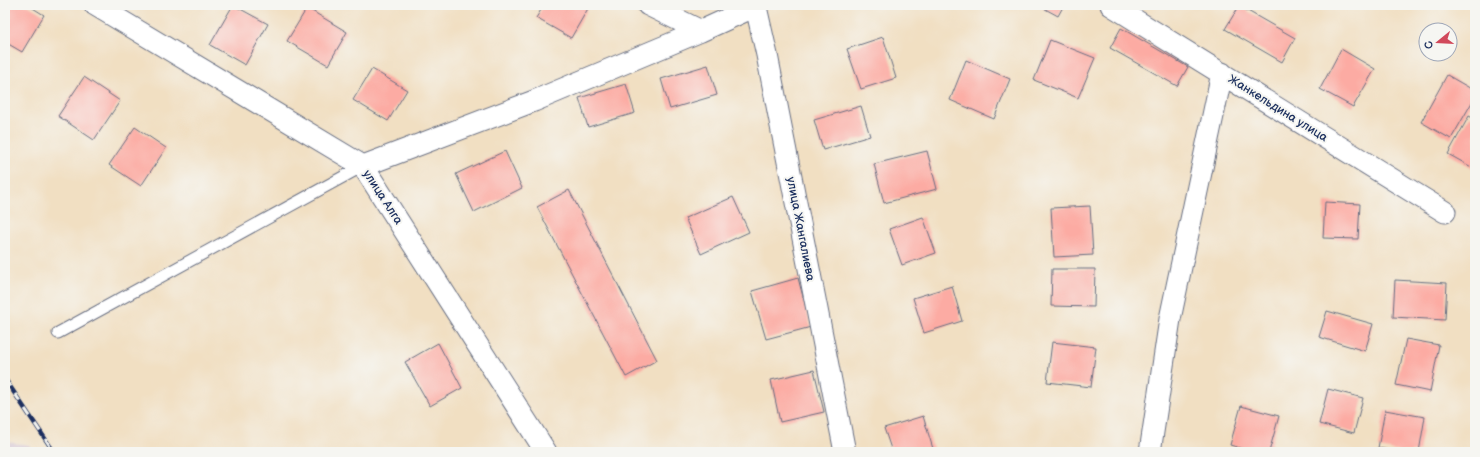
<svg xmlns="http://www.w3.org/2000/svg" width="1480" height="457" viewBox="0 0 1480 457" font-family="'Balsamiq Sans',sans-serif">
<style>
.industrial{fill:#d0bdcd}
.building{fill:#fcaba3}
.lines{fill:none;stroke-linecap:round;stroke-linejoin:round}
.lane-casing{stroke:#666d81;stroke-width:13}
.street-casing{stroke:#666d81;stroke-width:23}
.lane{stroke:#fff;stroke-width:11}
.street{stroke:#fff;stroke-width:21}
.rail-casing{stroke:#1b2f5e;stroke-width:4.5}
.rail{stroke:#f6f6f2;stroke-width:3;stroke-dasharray:9;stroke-linecap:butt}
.labels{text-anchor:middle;stroke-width:4;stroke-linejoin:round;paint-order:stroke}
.street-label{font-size:12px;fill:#1b2f5e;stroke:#f6f6f2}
</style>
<rect width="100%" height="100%" fill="#f6f6f2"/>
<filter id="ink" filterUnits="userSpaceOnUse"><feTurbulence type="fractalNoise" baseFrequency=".025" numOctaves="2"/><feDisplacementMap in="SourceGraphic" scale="8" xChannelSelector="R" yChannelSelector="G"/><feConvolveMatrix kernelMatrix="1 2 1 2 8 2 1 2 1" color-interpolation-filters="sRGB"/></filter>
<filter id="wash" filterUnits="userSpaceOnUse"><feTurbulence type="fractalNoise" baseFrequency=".012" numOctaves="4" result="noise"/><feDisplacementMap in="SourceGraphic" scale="16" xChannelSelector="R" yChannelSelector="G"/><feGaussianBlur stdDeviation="0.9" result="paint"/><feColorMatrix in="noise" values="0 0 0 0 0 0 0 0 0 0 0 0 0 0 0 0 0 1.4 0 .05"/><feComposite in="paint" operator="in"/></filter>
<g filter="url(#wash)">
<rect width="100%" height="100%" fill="#f1dfc2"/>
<path class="industrial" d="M 5,442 L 29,445 L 33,452 L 5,452 Z"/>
<g id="blocks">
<path class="building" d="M 7,5 L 28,5 L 44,15 L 22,52 L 5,42 L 5,9 Z
M 233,5 L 268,24 L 245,65 L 210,45 Z
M 544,5 L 590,5 L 571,38 L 536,18 Z
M 1038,5 L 1064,5 L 1058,16 Z
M 1239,6 L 1295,38 L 1282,62 L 1225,29 Z
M 307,8 L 347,32 L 328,65 L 287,41 Z
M 1121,28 L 1188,67 L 1177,86 L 1110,48 Z
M 883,37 L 896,78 L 861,89 L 847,49 Z
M 1050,40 L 1095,58 L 1078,98 L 1034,80 Z
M 1341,49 L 1375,69 L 1353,107 L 1320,89 Z
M 966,60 L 1010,79 L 994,119 L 950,100 Z
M 708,65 L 717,95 L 670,109 L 661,79 Z
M 372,69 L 407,90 L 388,121 L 353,100 Z
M 1447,75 L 1475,91 L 1475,97 L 1451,139 L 1421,122 Z
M 84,77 L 120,101 L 94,140 L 58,116 Z
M 626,84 L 635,113 L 588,127 L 579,98 Z
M 861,106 L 870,136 L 823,150 L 814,120 Z
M 1469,116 L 1475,119 L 1475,169 L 1448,154 Z
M 135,127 L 166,148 L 141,186 L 109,165 Z
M 505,151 L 522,188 L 474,212 L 456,174 Z
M 927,151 L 937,189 L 884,203 L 874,164 Z
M 569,190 L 657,360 L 626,377 L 537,207 Z
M 733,197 L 749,232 L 701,254 L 685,218 Z
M 1325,202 L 1360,204 L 1358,239 L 1323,238 Z
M 1090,206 L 1093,255 L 1054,257 L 1051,208 Z
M 923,217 L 936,253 L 902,265 L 889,229 Z
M 1052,269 L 1095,269 L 1094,307 L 1051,306 Z
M 798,278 L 811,327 L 766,339 L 752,291 Z
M 1395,280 L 1447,283 L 1445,320 L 1393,317 Z
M 952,286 L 962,321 L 924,333 L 913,298 Z
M 1327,311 L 1373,324 L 1365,351 L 1319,337 Z
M 1406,339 L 1439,345 L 1430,392 L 1396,385 Z
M 1052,342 L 1096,347 L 1091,387 L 1047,382 Z
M 438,343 L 462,388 L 430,406 L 405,362 Z
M 814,370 L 824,412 L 780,422 L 771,380 Z
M 1328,389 L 1363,398 L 1354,433 L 1319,424 Z
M 1241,406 L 1279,416 L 1269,452 L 1254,452 L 1230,445 Z
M 1385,410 L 1425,417 L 1419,452 L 1401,452 L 1378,448 Z
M 923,416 L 934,452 L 892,452 L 884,428 Z"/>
</g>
</g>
<g filter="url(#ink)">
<use href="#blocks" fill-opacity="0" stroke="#666d81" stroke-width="1"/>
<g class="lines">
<g class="lane-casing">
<path id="lane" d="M 58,333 L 363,166"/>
</g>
<g class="street-casing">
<path id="street" d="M 95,5 L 363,166 L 546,452
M 648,5 L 701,31
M 1111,5 L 1445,212
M 756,7 L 767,55 L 845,452
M 363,166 L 534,101 L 701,31 L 758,5
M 1150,452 L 1170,319 L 1222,73"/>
</g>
<use href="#lane" class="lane"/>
<use href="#street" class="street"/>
<g class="rail-casing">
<path id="rail" d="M 5,379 L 54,452"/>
</g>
<use href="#rail" class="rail"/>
</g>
</g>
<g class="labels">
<g class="street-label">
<text transform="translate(1278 108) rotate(32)" y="4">Жанкельдина улица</text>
<text transform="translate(383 197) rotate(57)" y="4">улица Алга</text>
<text transform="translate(801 229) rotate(79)" y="4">улица Жангалиева</text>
</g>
</g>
<rect width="1480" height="457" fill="none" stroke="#f6f6f2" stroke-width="20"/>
<g transform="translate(1438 42) rotate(252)"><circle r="19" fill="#f6f6f2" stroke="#9ea6b7"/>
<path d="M0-3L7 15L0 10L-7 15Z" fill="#d1495b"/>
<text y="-6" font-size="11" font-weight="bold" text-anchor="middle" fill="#1b2f5e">С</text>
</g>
</svg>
